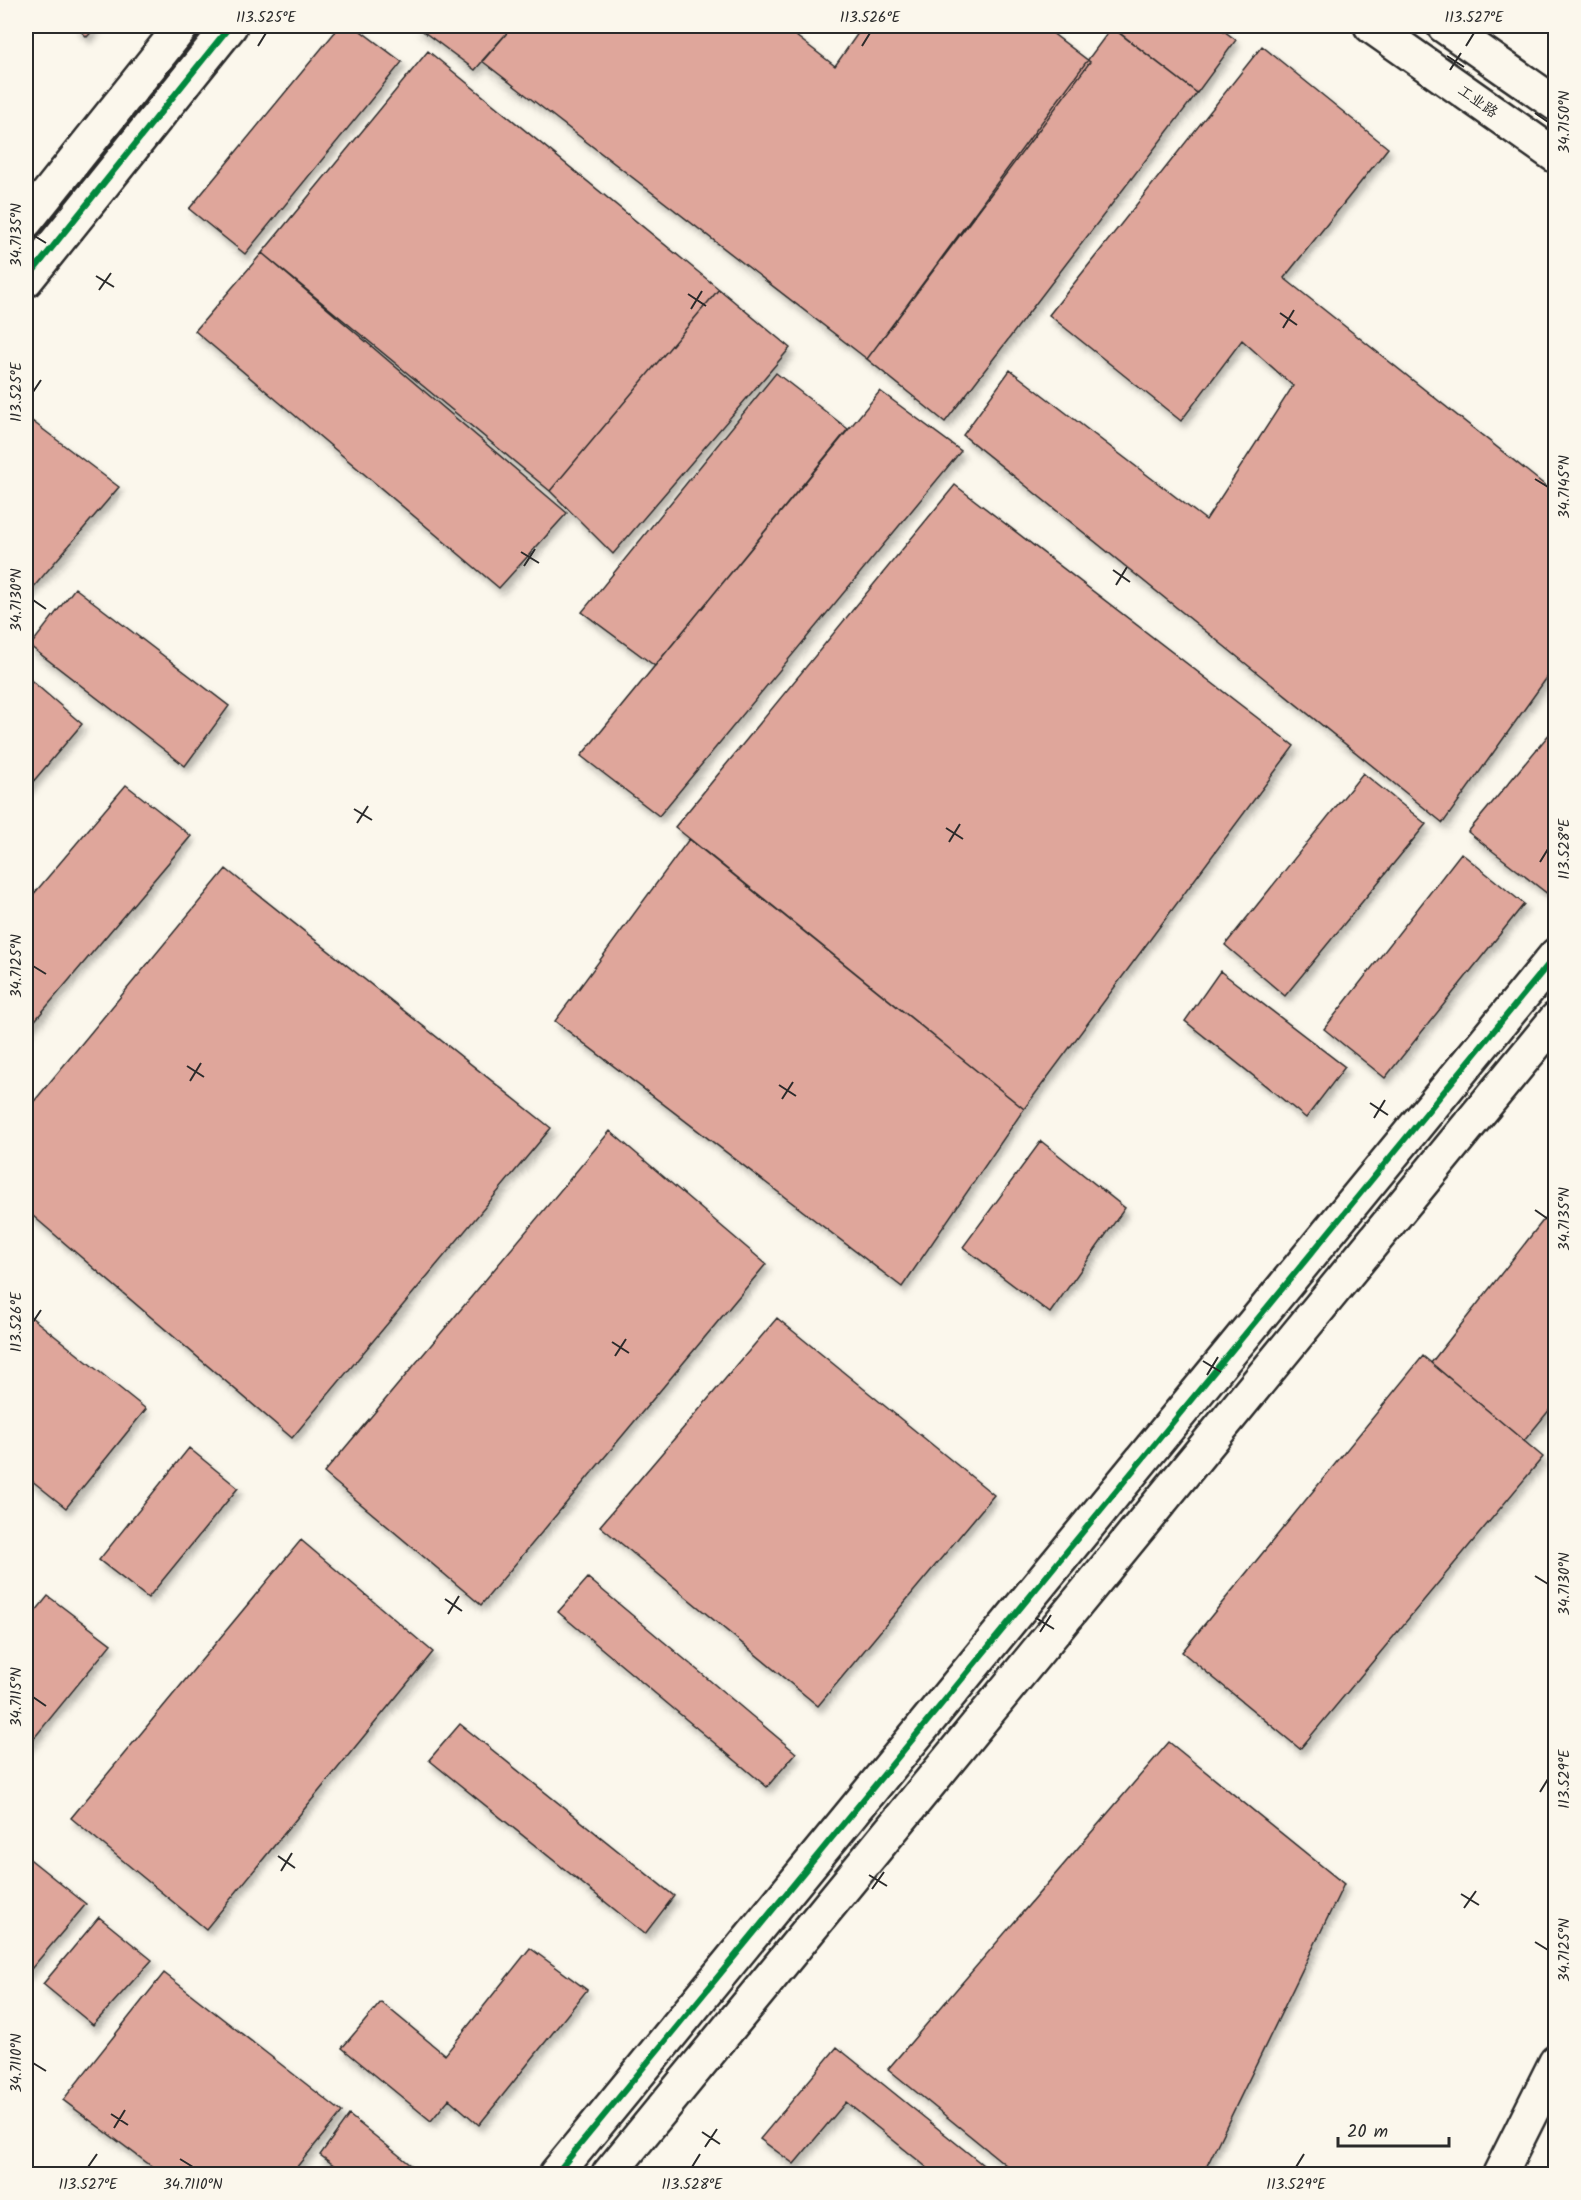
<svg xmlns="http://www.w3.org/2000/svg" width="1581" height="2200" viewBox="0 0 1581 2200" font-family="Kalam,'LXGW WenKai TC',sans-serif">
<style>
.building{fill:#dfa69b;stroke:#2b2b2b;stroke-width:1.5;filter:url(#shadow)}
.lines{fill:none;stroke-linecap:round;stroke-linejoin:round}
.street-casing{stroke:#2b2b2b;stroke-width:38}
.secondary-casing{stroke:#2b2b2b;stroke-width:38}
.highway-casing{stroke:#2b2b2b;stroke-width:38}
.street{stroke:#fbf7ec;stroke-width:33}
.secondary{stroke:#fbf7ec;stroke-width:33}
.highway{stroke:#fbf7ec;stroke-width:33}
.cycleway-casing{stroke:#fbf7ec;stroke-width:10}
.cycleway{stroke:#00873e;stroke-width:6}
.ticks{fill:none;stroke:#2b2b2b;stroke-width:2}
.labels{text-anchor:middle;stroke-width:4.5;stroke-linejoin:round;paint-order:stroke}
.street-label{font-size:15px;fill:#2b2b2b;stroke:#fbf7ec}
.neatline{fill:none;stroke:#2b2b2b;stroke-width:2}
.ticks-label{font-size:15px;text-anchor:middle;fill:#2b2b2b}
</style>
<defs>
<filter id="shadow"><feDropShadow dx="3.5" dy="6" stdDeviation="3" flood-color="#0004"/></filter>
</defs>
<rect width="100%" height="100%" fill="#fbf7ec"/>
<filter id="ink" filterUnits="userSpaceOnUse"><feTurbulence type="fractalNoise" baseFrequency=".0167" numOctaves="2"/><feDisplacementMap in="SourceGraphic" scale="12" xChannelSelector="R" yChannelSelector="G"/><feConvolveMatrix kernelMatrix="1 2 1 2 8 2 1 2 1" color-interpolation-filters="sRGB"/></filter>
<g filter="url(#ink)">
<path class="building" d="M 75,26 L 97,26 L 87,37 Z
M 340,26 L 354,26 L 402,62 L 245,254 L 189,209 Z
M 416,26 L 513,26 L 475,70 Z
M 513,26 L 783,26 L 835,66 L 863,26 L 1043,26 L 1090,62 L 867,359 L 482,61 Z
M 1110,26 L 1217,26 L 1236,40 L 1197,93 Z
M 1112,27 L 1197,93 L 945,422 L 867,359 Z
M 1262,46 L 1388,148 L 1284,278 L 1556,494 L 1556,665 L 1443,823 L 963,435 L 1010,370 L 1206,520 L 1293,386 L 1242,340 L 1181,421 L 1049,315 Z
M 428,51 L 719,289 L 550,491 L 262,253 Z
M 262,253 L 567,513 L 499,588 L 195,331 Z
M 719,289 L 790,348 L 613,554 L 550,491 Z
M 776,373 L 848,429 L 655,666 L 582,612 Z
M 880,391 L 961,451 L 659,816 L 581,756 Z
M 32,421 L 119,487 L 26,596 L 26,429 Z
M 955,485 L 1294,746 L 1024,1109 L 675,827 Z
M 75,588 L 229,706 L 185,766 L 30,646 Z
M 26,676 L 82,724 L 26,790 Z
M 1556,726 L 1556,895 L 1553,898 L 1468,832 Z
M 1363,773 L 1426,824 L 1285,996 L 1225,945 Z
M 126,785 L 191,836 L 26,1031 L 26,903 Z
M 689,839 L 1024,1109 L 902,1287 L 555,1021 Z
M 1461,853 L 1524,904 L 1385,1078 L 1324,1029 Z
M 226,869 L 551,1128 L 292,1438 L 26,1210 L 26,1111 Z
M 1220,971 L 1345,1067 L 1306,1118 L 1185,1021 Z
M 610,1131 L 766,1264 L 481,1605 L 324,1473 Z
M 1041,1141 L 1125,1208 L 1050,1313 L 963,1247 Z
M 1556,1204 L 1556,1402 L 1524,1441 L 1431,1363 Z
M 26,1313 L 146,1409 L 66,1508 L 26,1476 Z
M 777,1318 L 994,1495 L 818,1706 L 600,1526 Z
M 1423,1356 L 1543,1457 L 1300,1749 L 1182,1652 Z
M 189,1448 L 238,1488 L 148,1598 L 99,1560 Z
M 301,1540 L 433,1652 L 206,1929 L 71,1818 Z
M 588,1578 L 796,1753 L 767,1787 L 558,1612 Z
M 48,1596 L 111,1644 L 26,1748 L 26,1623 Z
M 460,1724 L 674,1896 L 645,1934 L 429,1760 Z
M 1169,1742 L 1344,1884 L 1203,2174 L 1017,2174 L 888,2069 Z
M 26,1856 L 86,1904 L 26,1975 Z
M 99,1917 L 152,1960 L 93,2025 L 43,1984 Z
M 530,1948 L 587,1990 L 479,2125 L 449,2099 L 431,2121 L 342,2048 L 381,2002 L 445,2055 Z
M 164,1973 L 342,2112 L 291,2174 L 162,2174 L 63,2100 Z
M 837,2047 L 993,2173 L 935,2174 L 846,2102 L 794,2164 L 760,2139 Z
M 349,2115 L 422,2174 L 346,2174 L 320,2155 Z"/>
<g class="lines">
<g class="street-casing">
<path id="street" d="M 556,2174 L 1556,955
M 609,2174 L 1556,1019"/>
</g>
<g class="secondary-casing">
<path id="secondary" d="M 1371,26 L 1556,156
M 1444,26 L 1556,104
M 26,221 L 182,26
M 26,280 L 230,26"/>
</g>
<g class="highway-casing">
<path id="highway" d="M 1500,2174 L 1556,2062"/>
</g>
<use href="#street" class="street"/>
<use href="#secondary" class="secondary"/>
<use href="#highway" class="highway"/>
<g class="cycleway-casing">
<path id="cycleway" d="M 26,280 L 230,26
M 556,2174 L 1556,955"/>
</g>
<use href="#cycleway" class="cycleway"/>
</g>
</g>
<path class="ticks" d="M 258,46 L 266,33M 862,46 L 870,33M 1466,46 L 1474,33M 1447,56 L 1464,67M 1450,70 L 1461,53M 1535,113 L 1548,122M 33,235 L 46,243M 96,276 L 114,287M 99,290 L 111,273M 688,294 L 706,306M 691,309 L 702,291M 1280,313 L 1297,325M 1283,328 L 1294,310M 33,392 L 41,380M 1535,479 L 1548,487M 521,552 L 539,563M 524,566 L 535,549M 1113,570 L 1130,582M 1116,585 L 1127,567M 33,600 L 46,609M 354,809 L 372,820M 357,823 L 368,806M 946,828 L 963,839M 949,842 L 960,824M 1540,862 L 1548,849M 33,966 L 46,974M 187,1066 L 204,1077M 190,1081 L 201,1063M 779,1085 L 796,1096M 782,1099 L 793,1082M 1370,1103 L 1388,1115M 1374,1118 L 1385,1100M 1535,1210 L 1548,1219M 33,1322 L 41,1310M 612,1342 L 629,1353M 615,1356 L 626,1339M 1203,1361 L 1221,1372M 1207,1375 L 1218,1357M 1535,1576 L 1548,1584M 445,1599 L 462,1611M 448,1614 L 459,1596M 1036,1618 L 1054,1629M 1040,1632 L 1051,1615M 33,1697 L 46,1706M 1540,1792 L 1548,1779M 278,1856 L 295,1868M 281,1871 L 292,1853M 869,1875 L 887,1886M 872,1889 L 884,1872M 1461,1894 L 1479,1905M 1464,1908 L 1476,1891M 1535,1942 L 1548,1950M 33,2063 L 46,2071M 111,2114 L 128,2125M 114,2128 L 125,2110M 702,2132 L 720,2144M 705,2147 L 717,2129M 180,2159 L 193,2167M 88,2167 L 97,2154M 692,2167 L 700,2154M 1296,2167 L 1304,2154"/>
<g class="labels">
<g class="street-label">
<text transform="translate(1478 101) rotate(35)" y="5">工业路</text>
</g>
</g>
<rect width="1581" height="2200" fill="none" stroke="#fbf7ec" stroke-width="66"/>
<path d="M1338 2137v9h111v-9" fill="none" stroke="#2b2b2b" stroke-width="3"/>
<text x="1347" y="2137" font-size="18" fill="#2b2b2b" stroke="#fbf7ec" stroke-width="4.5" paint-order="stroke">20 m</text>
<rect x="33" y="33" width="1515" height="2134" class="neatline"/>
<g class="ticks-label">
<text x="266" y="22">113.525°E</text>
<text x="870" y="22">113.526°E</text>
<text x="1474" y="22">113.527°E</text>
<text transform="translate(1564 122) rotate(-90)" y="5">34.7150°N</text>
<text transform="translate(16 235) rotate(-90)" y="5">34.7135°N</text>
<text transform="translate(16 392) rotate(-90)" y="5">113.525°E</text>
<text transform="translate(1564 487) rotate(-90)" y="5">34.7145°N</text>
<text transform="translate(16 600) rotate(-90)" y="5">34.7130°N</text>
<text transform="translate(1564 849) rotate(-90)" y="5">113.528°E</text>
<text transform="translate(16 966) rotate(-90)" y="5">34.7125°N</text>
<text transform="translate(1564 1219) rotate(-90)" y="5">34.7135°N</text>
<text transform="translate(16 1322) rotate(-90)" y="5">113.526°E</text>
<text transform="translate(1564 1584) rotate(-90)" y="5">34.7130°N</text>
<text transform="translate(16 1697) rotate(-90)" y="5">34.7115°N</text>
<text transform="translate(1564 1779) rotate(-90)" y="5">113.529°E</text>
<text transform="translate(1564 1950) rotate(-90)" y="5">34.7125°N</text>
<text transform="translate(16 2063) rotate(-90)" y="5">34.7110°N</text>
<text x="88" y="2189">113.527°E</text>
<text x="193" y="2189">34.7110°N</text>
<text x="692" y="2189">113.528°E</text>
<text x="1296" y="2189">113.529°E</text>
</g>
</svg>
